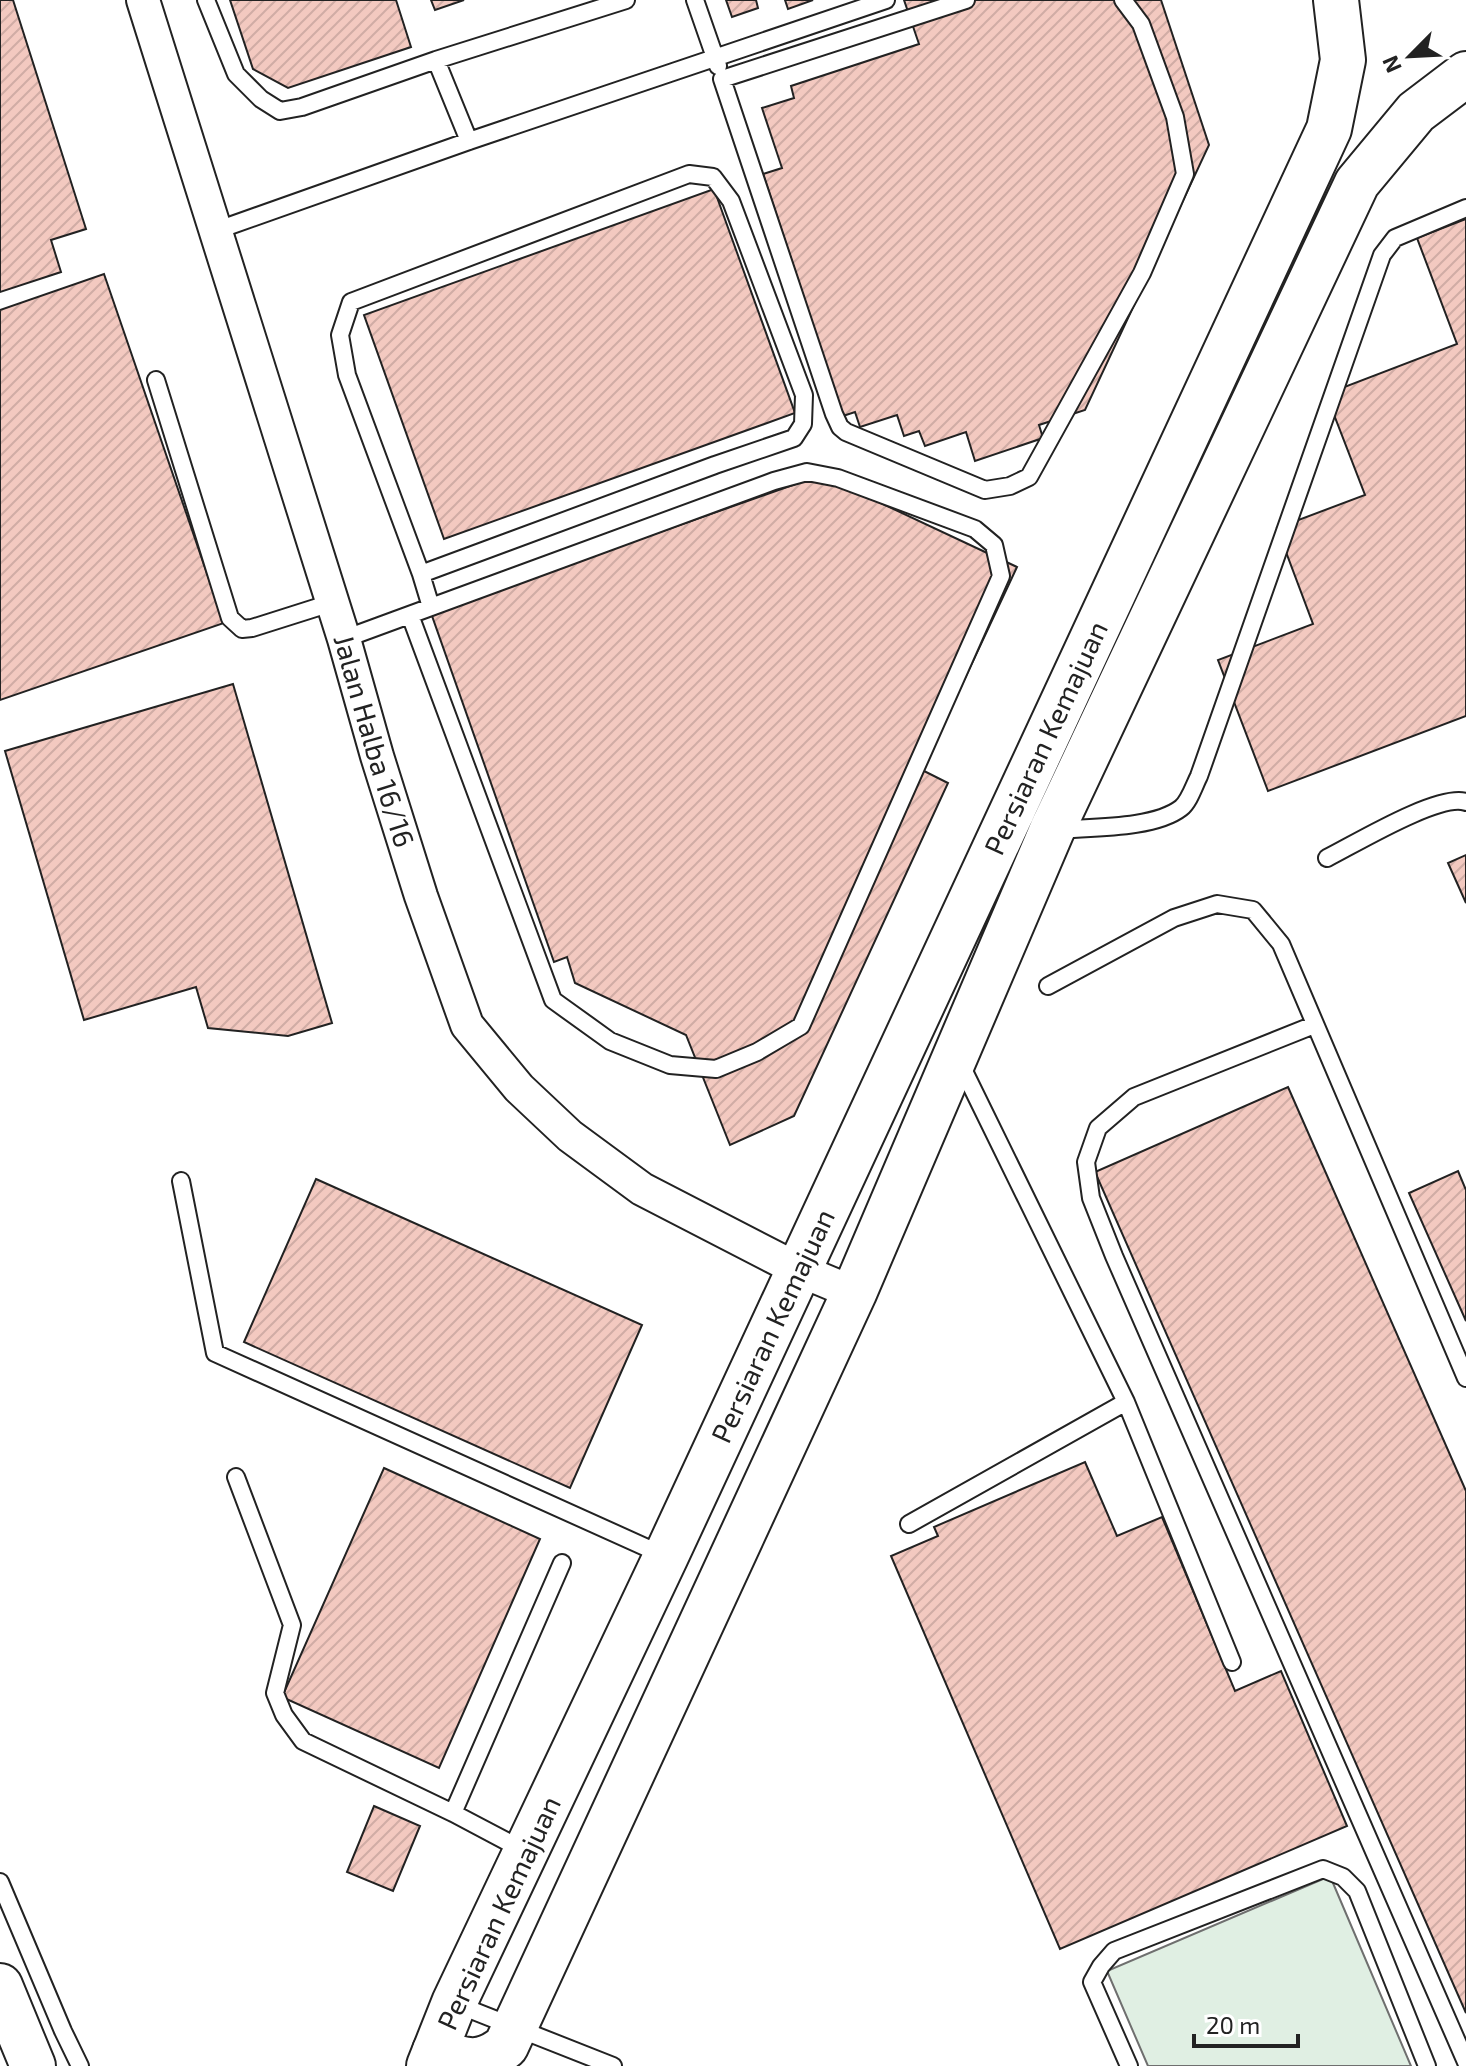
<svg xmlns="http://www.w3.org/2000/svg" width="1466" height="2066" viewBox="0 0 1466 2066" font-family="'Exo 2',sans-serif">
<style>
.park{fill:#e0efe3;stroke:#6f6f6f;stroke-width:2}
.building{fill:url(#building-hatch);stroke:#222;stroke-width:2}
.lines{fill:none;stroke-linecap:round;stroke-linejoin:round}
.lane-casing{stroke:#222;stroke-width:20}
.street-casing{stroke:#222;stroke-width:36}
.secondary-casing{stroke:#222;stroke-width:48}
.highway-casing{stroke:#222;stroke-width:48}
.lane{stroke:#fff;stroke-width:16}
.street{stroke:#fff;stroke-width:32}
.secondary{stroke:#fff;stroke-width:44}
.highway{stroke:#fff;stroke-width:44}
.labels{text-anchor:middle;stroke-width:6;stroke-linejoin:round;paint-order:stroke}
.street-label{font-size:28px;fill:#222;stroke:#fff}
</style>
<defs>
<pattern id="building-hatch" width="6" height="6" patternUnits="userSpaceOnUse" patternTransform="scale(2)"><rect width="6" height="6" fill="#f3c9c0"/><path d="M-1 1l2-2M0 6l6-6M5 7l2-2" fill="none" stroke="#d0aca5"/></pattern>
</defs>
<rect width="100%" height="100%" fill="#fff"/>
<path class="park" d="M 1330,1876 L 1411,2066 L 1148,2066 L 1107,1971 Z"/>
<path class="building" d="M 0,0 L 13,0 L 86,229 L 51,240 L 61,272 L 0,292 Z
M 230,0 L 396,0 L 411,47 L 288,88 L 253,69 Z
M 431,0 L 464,0 L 435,10 Z
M 726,0 L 756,0 L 758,8 L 732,17 Z
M 785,0 L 813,0 L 788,9 Z
M 904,0 L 1161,0 L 1209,145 L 1085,410 L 1039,425 L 1043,438 L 975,461 L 966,432 L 925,446 L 919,431 L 904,436 L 897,415 L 860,427 L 855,412 L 843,416 L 763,174 L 782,168 L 762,108 L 794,98 L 791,86 L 919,44 Z
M 714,189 L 795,413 L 444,539 L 364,315 Z
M 1466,219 L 1466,716 L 1268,791 L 1218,660 L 1313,624 L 1277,528 L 1365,495 L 1326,394 L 1457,344 L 1417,238 Z
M 104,274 L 224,623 L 0,700 L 0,310 Z
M 821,475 L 1017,567 L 922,770 L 948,783 L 794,1116 L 730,1145 L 686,1035 L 575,983 L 567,957 L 554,962 L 431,613 Z
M 233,684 L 332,1023 L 288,1036 L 208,1028 L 196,987 L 84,1020 L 5,751 Z
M 1466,855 L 1466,903 L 1448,863 Z
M 1288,1087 L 1466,1491 L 1466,2013 L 1095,1172 Z
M 1458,1171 L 1466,1190 L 1466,1321 L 1409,1193 Z
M 316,1179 L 642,1325 L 570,1488 L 244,1342 Z
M 1085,1462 L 1117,1536 L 1162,1517 L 1235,1691 L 1281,1671 L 1347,1826 L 1060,1949 L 891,1556 L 938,1536 L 934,1527 Z
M 384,1468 L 540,1539 L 439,1768 L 282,1697 Z
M 374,1806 L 420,1826 L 393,1891 L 347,1872 Z"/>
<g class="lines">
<g class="lane-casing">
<path id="lane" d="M 206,0 L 236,74 L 261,99 L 280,111 L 302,107 L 436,60 L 626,0
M 695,0 L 718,66
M 966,0 L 722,79 L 834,414 L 840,427 L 846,432 L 985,490 L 1010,486 L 1029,477 L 1142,273 L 1185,174 L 1175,117 L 1141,24 L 1123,0
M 436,60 L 469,141
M 215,231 L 469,141 L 886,0
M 156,380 L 230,618 L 242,629 L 252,628 L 331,603
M 421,574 L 715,465 L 794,438 L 803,424 L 804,395 L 731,201 L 713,177 L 689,174 L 351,302 L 340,335 L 347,375 L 421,574 L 431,607
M 344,639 L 774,481 L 807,472 L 838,478 L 975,529 L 994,545 L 1001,576 L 801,1026 L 757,1052 L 716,1069 L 670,1065 L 610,1041 L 553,1000 L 410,615
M 1057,830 C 1091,827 1154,829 1181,808 C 1189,802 1194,786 1199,776 L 1382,255 L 1395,238 L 1466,208
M 1327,858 C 1355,844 1439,793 1466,802
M 1048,986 L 1174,918 L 1217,904 L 1253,910 L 1281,944 L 1466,1378
M 1314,1025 L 1134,1097 L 1098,1128 L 1086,1162 L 1091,1198 L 1114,1256 L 1466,2062
M 960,1063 L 1126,1402 L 1232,1662
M 181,1181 L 215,1353 L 665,1556
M 236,1477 L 292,1625 L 275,1693 L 284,1715 L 303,1741 L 453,1813 L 525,1851
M 909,1524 L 1126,1402
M 453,1813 L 562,1563
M 0,1882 L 63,2031 L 80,2066
M 456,2004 L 613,2066
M 1129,2066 L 1092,1982 L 1101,1966 L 1114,1951 L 1323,1869 L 1343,1877 L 1357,1891 L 1427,2066"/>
</g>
<g class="street-casing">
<g id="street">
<path id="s1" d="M 143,0 L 344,639 L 377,756 L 421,896 L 467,1025 L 519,1088 L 570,1136 L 642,1189 L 799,1270 L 854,1293"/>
</g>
</g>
<g class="secondary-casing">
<path id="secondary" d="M 1336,0 L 1343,60 L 1329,129 L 666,1556 L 454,2003 L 435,2051 C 466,2062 482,2066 506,2046 L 854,1293 L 1052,830 L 1357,183 L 1416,112 L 1466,74"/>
</g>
<g class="highway-casing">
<path id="highway" d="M 0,1986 L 33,2066
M 429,2066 L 435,2051"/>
</g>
<use href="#lane" class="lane"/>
<use href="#street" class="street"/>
<use href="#secondary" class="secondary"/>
<use href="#highway" class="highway"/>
</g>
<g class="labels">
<g class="street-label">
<text transform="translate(1046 738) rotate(-65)" y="10">Persiaran Kemajuan</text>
<text dy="10" stroke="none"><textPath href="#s1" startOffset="776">Jalan Halba 16/16</textPath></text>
<text transform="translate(773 1326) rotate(-65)" y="10">Persiaran Kemajuan</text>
<text transform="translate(499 1913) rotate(-65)" y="10">Persiaran Kemajuan</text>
</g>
</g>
<g transform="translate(1410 56) rotate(246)" stroke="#ffffff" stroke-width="6" paint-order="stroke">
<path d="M0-6L14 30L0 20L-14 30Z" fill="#222222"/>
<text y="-12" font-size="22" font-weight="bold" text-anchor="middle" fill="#222222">N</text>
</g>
<path d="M1194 2034v12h104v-12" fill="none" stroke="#222222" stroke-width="4"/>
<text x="1206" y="2034" font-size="24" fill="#222222" stroke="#ffffff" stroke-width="6" paint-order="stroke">20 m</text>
</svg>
